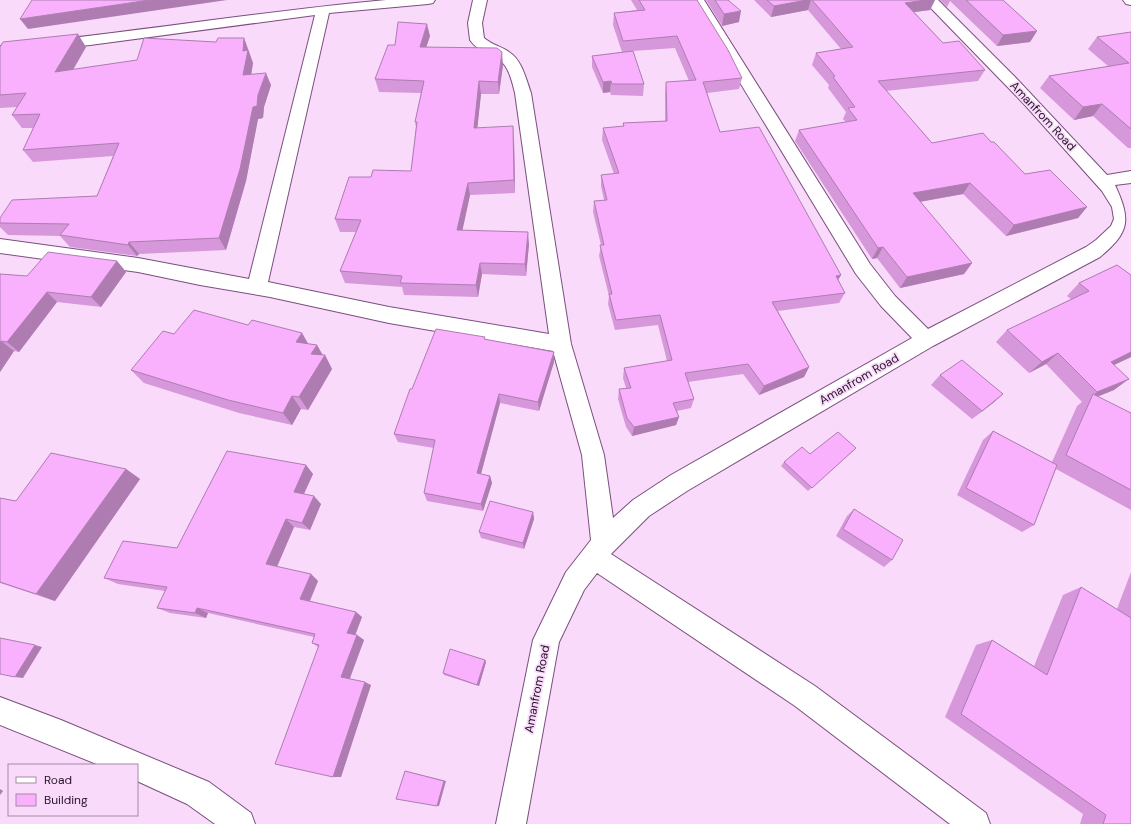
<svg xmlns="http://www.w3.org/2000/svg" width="1131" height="824" viewBox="0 0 1131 824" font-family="'DM Sans',sans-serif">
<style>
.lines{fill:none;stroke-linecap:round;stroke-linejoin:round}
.minor-casing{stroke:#7b4f7e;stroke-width:2}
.minor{fill:#fff;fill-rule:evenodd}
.wall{fill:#d698da}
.shaded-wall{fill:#ae7cb1}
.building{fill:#f9b1fd;stroke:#ae7cb1}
.labels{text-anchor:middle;stroke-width:3.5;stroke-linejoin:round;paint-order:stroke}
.street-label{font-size:12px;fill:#241225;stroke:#f9dafb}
</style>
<rect width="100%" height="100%" fill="#f9dafb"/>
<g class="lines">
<g class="minor-casing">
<path id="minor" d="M 386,0 L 435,0 L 433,3 L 428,4 L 329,13 L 268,282 L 389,307 L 549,334 L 515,93 C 512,81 509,67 499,59 C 490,51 478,52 470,40 L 468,23 L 473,0 L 487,0 L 482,23 L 484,38 C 492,45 501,46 509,52 C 522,60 526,79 531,93 L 571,344 L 604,455 L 613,518 L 633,500 L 671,475 L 912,338 L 881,306 L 856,274 L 690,0 L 704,0 L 870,264 L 895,296 L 928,329 L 1086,247 L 1096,240 L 1111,226 L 1114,219 L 1112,207 L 1102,191 L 1024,104 L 923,0 L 938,0 L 1015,77 L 1107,175 L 1131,171 L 1131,183 L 1115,185 C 1131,220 1130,232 1100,257 L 933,346 L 687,491 L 649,516 L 611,554 L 815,686 L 986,813 L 990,824 L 950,824 L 795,706 L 597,573 L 584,590 L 559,642 L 526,824 L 496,824 L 533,640 L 566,572 L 591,540 L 582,455 L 553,351 L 389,323 L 270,297 L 200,285 L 138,272 L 0,253 L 0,239 L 138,258 L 249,279 L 315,15 L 90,45 L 0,54 L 0,46 C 129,33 257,12 386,0 Z
M 1123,0 L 1131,0 L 1131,5 L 1126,4 Z
M 0,697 L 61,720 L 209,782 L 251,813 L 255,824 L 215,824 L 187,804 L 137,781 L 137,765 L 99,765 L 0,725 Z"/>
</g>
<use href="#minor" class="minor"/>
</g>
<path class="wall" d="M 631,0 L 697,0 L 742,78 L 739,89 L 707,93 L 720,132 L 841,275 L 838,280 L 845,293 L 839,303 L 778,311 L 809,367 L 804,377 L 759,395 L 743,374 L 688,382 L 694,399 L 691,408 L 677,411 L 679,417 L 676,425 L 632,436 L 626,427 L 618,399 L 619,389 L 626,388 L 623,378 L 624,368 L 667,361 L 658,325 L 615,330 L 608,304 L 609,296 L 599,256 L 601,245 L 593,212 L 594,201 L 604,200 L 601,186 L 601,175 L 614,174 L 602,140 L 603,128 L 623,126 L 623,123 L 665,121 L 665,94 L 666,82 L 689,81 L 675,48 L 633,51 L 644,84 L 643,96 L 611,95 L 610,92 L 603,93 L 592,67 L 592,56 L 622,52 L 613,25 L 614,13 L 637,10 Z
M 706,0 L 728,0 L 739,22 L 722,26 Z
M 754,0 L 935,0 L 930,10 L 914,12 L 943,43 L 985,70 L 978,81 L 886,91 L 932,143 L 991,142 L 1025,174 L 1087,207 L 1078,218 L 1006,236 L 963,194 L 920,202 L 972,263 L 964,274 L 900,288 L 877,258 L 872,259 L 795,141 L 799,130 L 846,122 L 843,119 L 846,112 L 828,88 L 829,85 L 812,65 L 816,53 L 841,49 L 808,10 L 771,17 Z
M 940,0 L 1003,0 L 1037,31 L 1030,42 L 997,46 L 950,1 L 947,7 Z
M 1131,32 L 1131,148 L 1128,148 L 1093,116 L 1074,120 L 1040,88 L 1049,76 L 1108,66 L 1088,49 L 1097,37 Z
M 430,36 L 426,47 L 503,65 L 499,94 L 481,94 L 477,128 L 514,139 L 515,193 L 470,195 L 462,230 L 529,244 L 526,276 L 482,274 L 478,297 L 404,295 L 402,287 L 345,283 L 340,271 L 356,232 L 340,232 L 335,219 L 371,177 L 411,171 L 416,127 L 415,122 L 421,93 L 379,92 L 375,79 L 395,45 Z
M 244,38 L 253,63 L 251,75 L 271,85 L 264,107 L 263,118 L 258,119 L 246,181 L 226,250 L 139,254 L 137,256 L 70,247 L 60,236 L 8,235 L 0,227 L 0,218 L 97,196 L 113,156 L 33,162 L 23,150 L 33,128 L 22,128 L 12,115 L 17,107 L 0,108 L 0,47 L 86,47 L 73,70 L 137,60 L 216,42 Z
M 117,261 L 126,272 L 101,307 L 57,302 L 19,352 L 14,351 L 0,372 L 0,274 L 27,276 Z
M 1117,265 L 1131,357 L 1114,365 L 1114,390 L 1097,397 L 1131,413 L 1131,510 L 1056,469 L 1034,525 L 1022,532 L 957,495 L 983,440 L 993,431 L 1052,462 L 1077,406 L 1082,402 L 1046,364 L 1029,373 L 996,342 L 1007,330 L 1071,299 L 1067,296 L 1079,283 Z
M 248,325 L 302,333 L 308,344 L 317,345 L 322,355 L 325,355 L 332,369 L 308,410 L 301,409 L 292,425 L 239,413 L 144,383 L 131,370 L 174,334 Z
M 485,339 L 554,362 L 539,411 L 500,403 L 481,474 L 490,476 L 492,483 L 483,511 L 427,501 L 424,493 L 434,448 L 398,442 L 394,434 L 412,389 Z
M 940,375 L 1003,394 L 993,403 L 972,419 L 931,385 Z
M 856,448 L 852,452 L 808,491 L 781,466 L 784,462 L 810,454 Z
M 306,465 L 313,474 L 304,494 L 321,504 L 310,530 L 294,527 L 277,567 L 311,574 L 318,581 L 310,601 L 356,612 L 362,617 L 355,635 L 357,635 L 364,640 L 349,679 L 371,685 L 341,777 L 333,777 L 318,647 L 312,643 L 314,637 L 208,613 L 206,618 L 170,613 L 157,608 L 165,591 L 118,584 L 104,578 L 177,548 Z
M 126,469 L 140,479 L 55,601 L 0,583 L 0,498 L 16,501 Z
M 854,509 L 892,560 L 884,567 L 836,536 L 847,516 Z
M 533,512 L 534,519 L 524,549 L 481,538 L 479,532 Z
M 1131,572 L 1131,824 L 1080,824 L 1083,814 L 945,717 L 976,645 L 992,640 L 1034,666 L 1063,595 L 1081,587 L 1117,609 Z
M 485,660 L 486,662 L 479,686 L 444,675 L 443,673 Z"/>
<path class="shaded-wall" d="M 150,0 L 227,0 L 28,29 L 20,19 Z
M 807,0 L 811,0 L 808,10 L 771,17 L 774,6 Z
M 926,0 L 935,0 L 930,10 L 900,14 L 905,3 Z
M 741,11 L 739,22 L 722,26 L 724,14 Z
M 427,24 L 430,36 L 422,60 L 420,47 Z
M 1037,31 L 1030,42 L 997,46 L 1003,35 Z
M 78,34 L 86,47 L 64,85 L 55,72 Z
M 244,38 L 253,63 L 249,88 L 243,75 L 243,51 Z
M 502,52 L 503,65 L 499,94 L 498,82 Z
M 266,73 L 271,85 L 264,107 L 263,118 L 258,119 L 246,181 L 226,250 L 219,238 L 253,107 L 258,95 Z
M 479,81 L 481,94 L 476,141 L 474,128 Z
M 611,81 L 610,92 L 603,93 L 603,82 Z
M 1102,104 L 1093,116 L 1074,120 L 1083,107 Z
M 513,126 L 514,139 L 515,193 L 514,180 Z
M 468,183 L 470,195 L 460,242 L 457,230 Z
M 970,183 L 963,194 L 907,204 L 913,193 Z
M 1087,207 L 1078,218 L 1006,236 L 1014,225 Z
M 528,232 L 529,244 L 526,276 L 525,264 Z
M 129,242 L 139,254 L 137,256 L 128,245 Z
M 883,247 L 877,258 L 872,259 L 878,248 Z
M 117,261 L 126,272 L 101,307 L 91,297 Z
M 480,263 L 482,274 L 478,297 L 476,285 Z
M 972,263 L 964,274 L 900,288 L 907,277 Z
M 841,275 L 835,285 L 836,276 Z
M 47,292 L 57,302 L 19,352 L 7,342 Z
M 302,333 L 310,347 L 296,342 Z
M 1,341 L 14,351 L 0,372 L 0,343 Z
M 317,345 L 324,357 L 325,355 L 332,369 L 308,410 L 299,397 L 311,354 Z
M 554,352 L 554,362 L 539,411 L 538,402 Z
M 1131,352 L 1131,357 L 1097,373 L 1111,362 Z
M 1058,353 L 1046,364 L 1029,373 L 1042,362 Z
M 809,367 L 804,377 L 759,395 L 764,386 Z
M 1129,379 L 1114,390 L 1091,399 L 1093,395 L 1097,392 Z
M 499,394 L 500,403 L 479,481 L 477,473 Z
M 1003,394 L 993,403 L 972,419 L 982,411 Z
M 292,396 L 301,409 L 292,425 L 283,413 Z
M 679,417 L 676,425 L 632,436 L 634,427 Z
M 306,465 L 313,474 L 301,500 L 294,492 Z
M 126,469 L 140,479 L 55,601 L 36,594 Z
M 490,476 L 492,483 L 483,511 L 481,504 Z
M 314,496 L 321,504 L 310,530 L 302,523 Z
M 533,512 L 534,519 L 524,549 L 523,543 Z
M 286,519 L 294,527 L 275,571 L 266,564 Z
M 311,574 L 318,581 L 308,605 L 300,599 Z
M 197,608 L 208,613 L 206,618 L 195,613 Z
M 356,612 L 362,617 L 354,638 L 347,633 Z
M 357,635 L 364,640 L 349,681 L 341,677 Z
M 35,645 L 42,647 L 23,678 L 15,677 Z
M 485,660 L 486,662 L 479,686 L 477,685 Z
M 365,682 L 371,685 L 341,777 L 333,777 Z
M 405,771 L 446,781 L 439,806 L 437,806 Z
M 0,789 L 3,791 L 0,795 Z"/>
<path class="building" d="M 32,0 L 150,0 L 20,19 Z
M 639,0 L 697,0 L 728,50 L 742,78 L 703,82 L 720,132 L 759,127 L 841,275 L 836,276 L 845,293 L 772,302 L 809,367 L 764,386 L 748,364 L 685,373 L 694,399 L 673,403 L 679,417 L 634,427 L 627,418 L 619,389 L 631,388 L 624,368 L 672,360 L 660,315 L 616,320 L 609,294 L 612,294 L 600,245 L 604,245 L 594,201 L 607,200 L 601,175 L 619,173 L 603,128 L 624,126 L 623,123 L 667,121 L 666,82 L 696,80 L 677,36 L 623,41 L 614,13 L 645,10 Z
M 715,0 L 728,0 L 741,11 L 724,14 Z
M 767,0 L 807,0 L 774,6 Z
M 812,0 L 926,0 L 905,3 L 943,43 L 959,41 L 985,70 L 878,81 L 932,143 L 983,133 L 991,142 L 994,142 L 1025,174 L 1050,170 L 1087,207 L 1014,225 L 970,183 L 913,193 L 972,263 L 907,277 L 883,247 L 878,248 L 799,130 L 857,120 L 848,108 L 855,107 L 833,77 L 835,76 L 816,53 L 853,47 Z
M 966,0 L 1003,0 L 1037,31 L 1003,35 Z
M 398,22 L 427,24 L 420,47 L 497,48 L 502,52 L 498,82 L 479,81 L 474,128 L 513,126 L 514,180 L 468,183 L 457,230 L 528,232 L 525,264 L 480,263 L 476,285 L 400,283 L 402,276 L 340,271 L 361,220 L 335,219 L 349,177 L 371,177 L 373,170 L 411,171 L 417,122 L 415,122 L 424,81 L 375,79 L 388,45 L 395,45 Z
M 1131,32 L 1131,129 L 1102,104 L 1083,107 L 1049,76 L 1129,63 L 1097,37 Z
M 78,34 L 55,72 L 137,60 L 144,38 L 216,42 L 218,38 L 244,38 L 243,51 L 248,50 L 243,75 L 266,73 L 258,95 L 257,106 L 253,107 L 240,169 L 219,238 L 129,242 L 128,245 L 60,235 L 69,224 L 0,223 L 0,218 L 12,200 L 97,196 L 119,143 L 23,150 L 40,114 L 12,115 L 26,93 L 0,95 L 0,47 L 3,42 Z
M 633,51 L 644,84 L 612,84 L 611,81 L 603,82 L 592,56 Z
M 48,252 L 117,261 L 91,297 L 47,292 L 7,342 L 1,341 L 0,343 L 0,274 L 27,276 Z
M 1117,265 L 1131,275 L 1131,352 L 1111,362 L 1129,379 L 1097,392 L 1058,353 L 1042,362 L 1007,330 L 1089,291 L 1079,283 Z
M 194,310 L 248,325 L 252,320 L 302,333 L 296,342 L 317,345 L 311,354 L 325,355 L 299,397 L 292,396 L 283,413 L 228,400 L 131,370 L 163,331 L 174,334 Z
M 436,329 L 485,337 L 484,339 L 554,352 L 538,402 L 499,394 L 477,473 L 490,476 L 481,504 L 424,493 L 435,440 L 394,434 L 410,389 L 412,389 Z
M 962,360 L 1003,394 L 982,411 L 940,375 Z
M 1093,394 L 1131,413 L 1131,490 L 1066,455 Z
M 993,431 L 1057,465 L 1034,525 L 966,488 Z
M 838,432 L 856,448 L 812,488 L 784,462 L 802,447 L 810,454 Z
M 227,451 L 306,465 L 294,492 L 314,496 L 302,523 L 286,519 L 266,564 L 311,574 L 300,599 L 356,612 L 347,633 L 357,635 L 341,677 L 365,682 L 333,777 L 275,764 L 319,645 L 312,643 L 315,634 L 197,608 L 195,613 L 157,608 L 167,587 L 104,578 L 123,541 L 177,548 Z
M 51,453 L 126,469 L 36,594 L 0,582 L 0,498 L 16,501 Z
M 490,501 L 533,512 L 523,543 L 479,532 Z
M 854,509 L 903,540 L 892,560 L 843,529 Z
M 1081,587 L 1131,618 L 1131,824 L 1103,824 L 1106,815 L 961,714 L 992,640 L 1047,675 Z
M 0,638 L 35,645 L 15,677 L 0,674 Z
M 450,649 L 485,660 L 477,685 L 443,673 Z
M 405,771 L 444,781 L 437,806 L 396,799 Z"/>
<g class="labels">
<g class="street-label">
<text transform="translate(1043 116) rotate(47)" y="4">Amanfrom Road</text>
<text transform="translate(859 379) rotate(-30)" y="4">Amanfrom Road</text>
<text transform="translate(537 689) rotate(-79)" y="4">Amanfrom Road</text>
</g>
</g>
<rect x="8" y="764" width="130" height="52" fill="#f9dafb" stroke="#a48aa5"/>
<rect x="16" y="777" width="20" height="6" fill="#ffffff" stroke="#a48aa5"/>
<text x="44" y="784" font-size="12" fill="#241225">Road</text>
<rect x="16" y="794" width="20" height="12" fill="#f9b1fd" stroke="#a48aa5"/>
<text x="44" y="804" font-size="12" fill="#241225">Building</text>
</svg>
